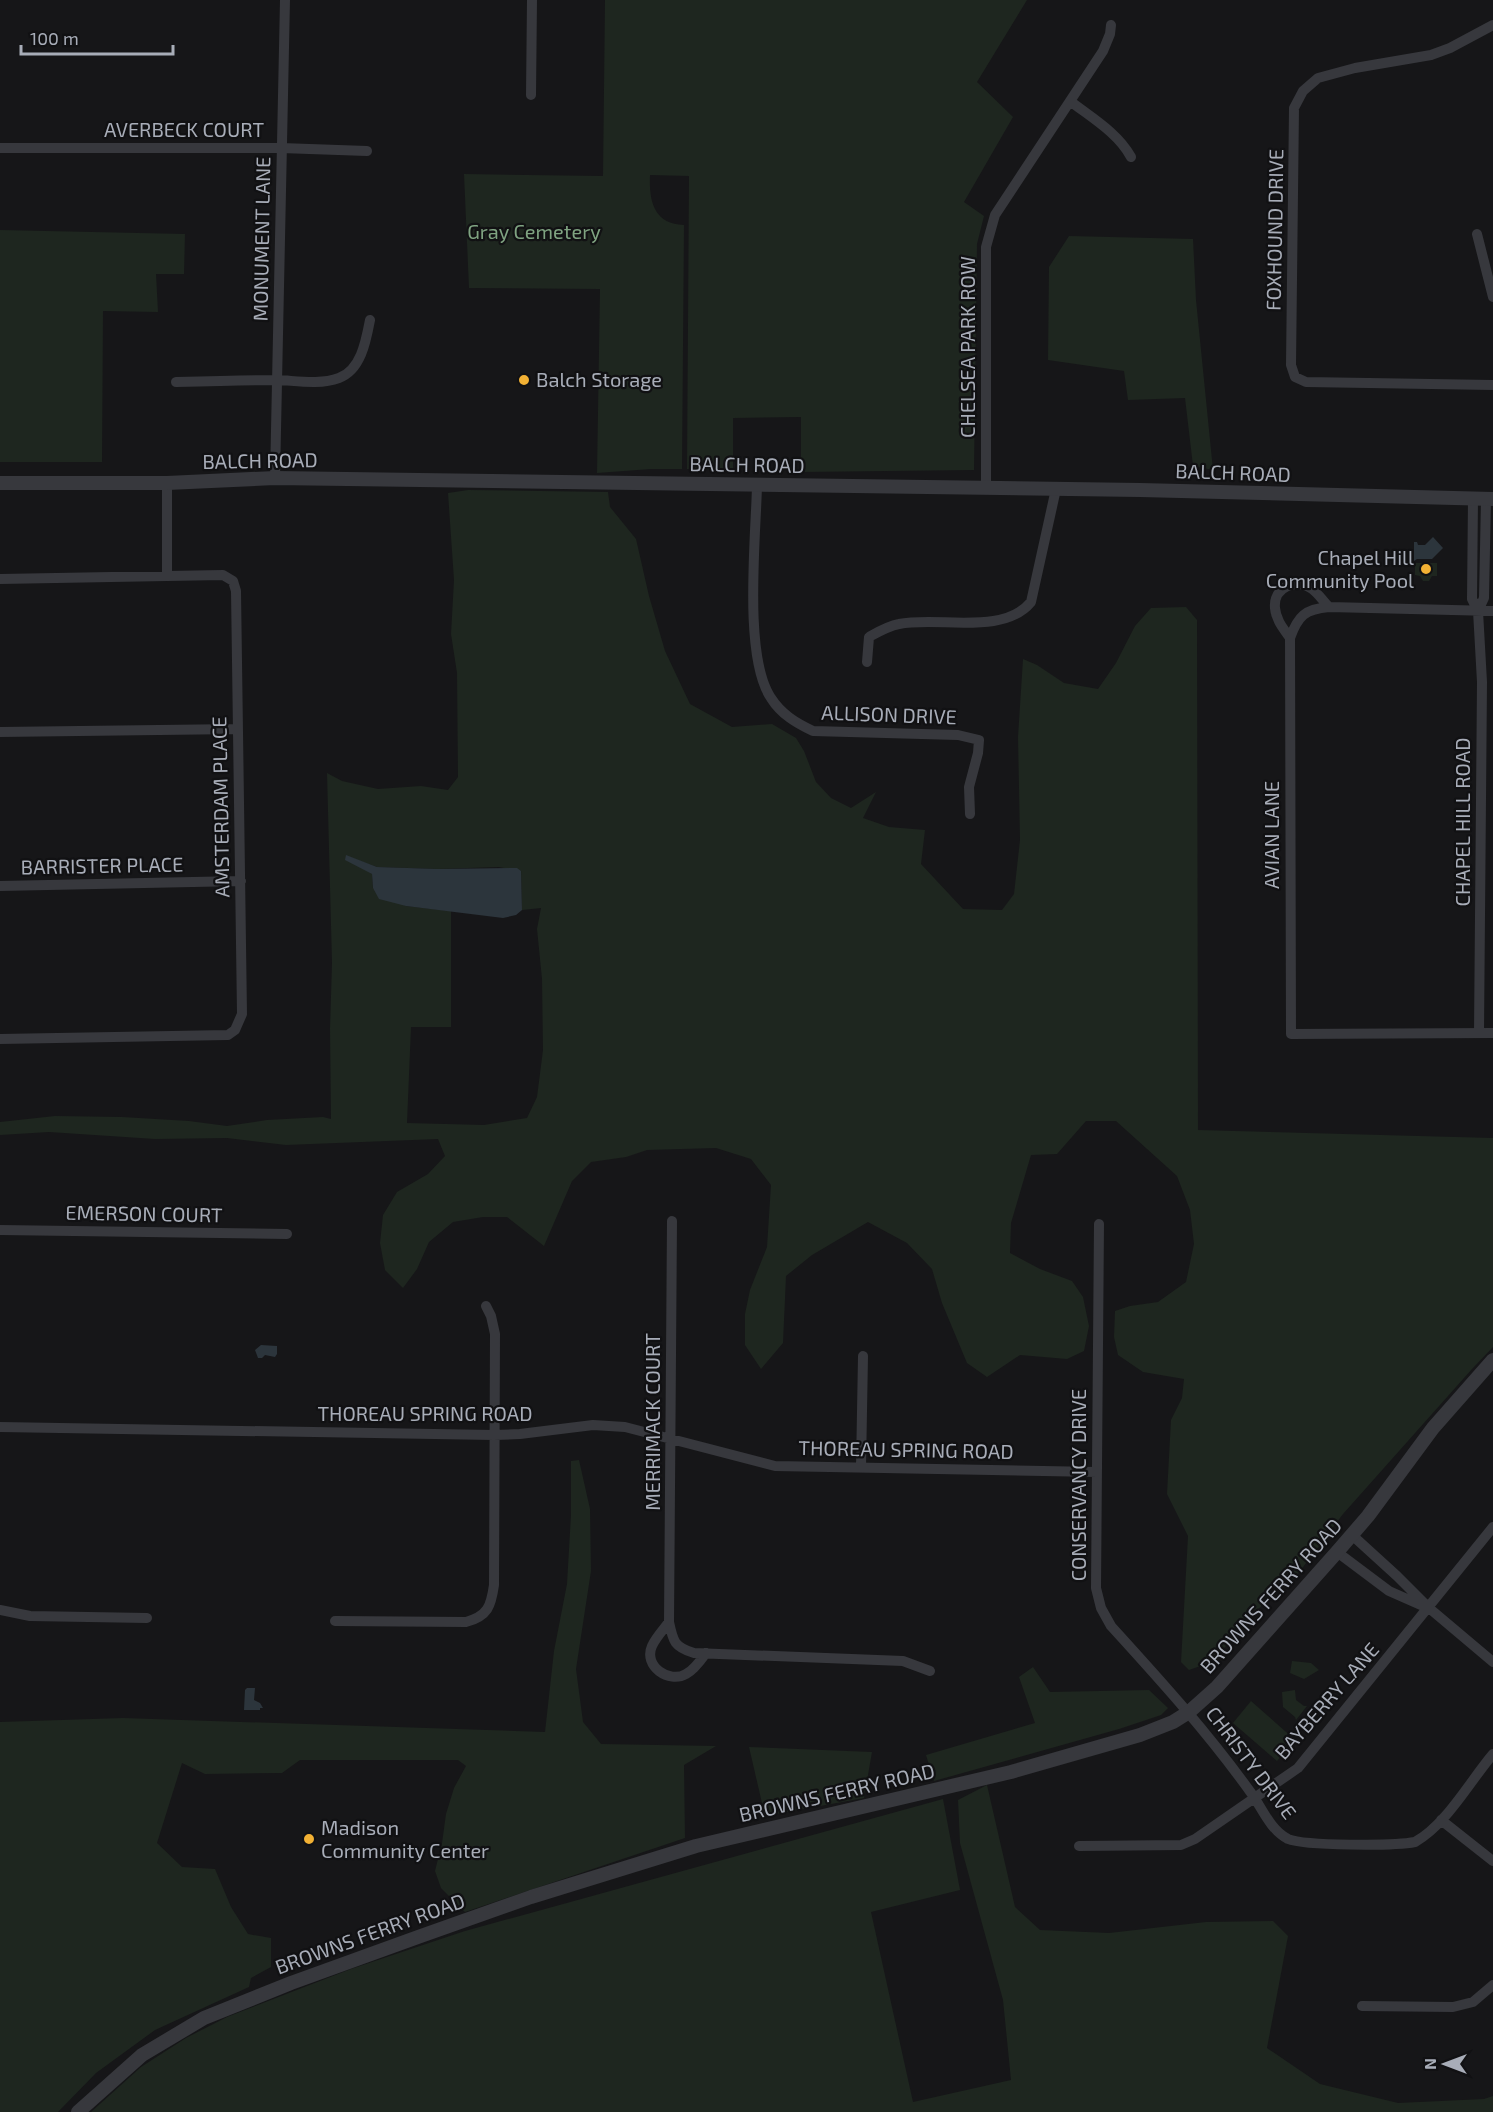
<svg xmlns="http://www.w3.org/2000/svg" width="1493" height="2112" viewBox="0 0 1493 2112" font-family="'Exo 2',sans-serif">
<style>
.green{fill:#1e261f;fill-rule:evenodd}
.water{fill:#2c353c}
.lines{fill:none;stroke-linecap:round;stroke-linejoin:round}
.minor{stroke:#37383d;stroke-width:10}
.tertiary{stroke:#37383d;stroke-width:14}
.poi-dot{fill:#f2b134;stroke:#111113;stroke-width:2}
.labels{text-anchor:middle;stroke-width:4.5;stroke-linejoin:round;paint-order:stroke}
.street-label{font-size:20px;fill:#a8adb8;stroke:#111113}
.park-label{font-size:20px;fill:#7fa381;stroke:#111113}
.poi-label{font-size:20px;fill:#a8adb8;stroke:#111113;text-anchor:start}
</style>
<rect width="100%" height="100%" fill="#161618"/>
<path class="green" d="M 605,0 L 1027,0 L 977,82 L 1013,117 L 964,202 L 984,216 L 977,244 L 974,470 L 801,472 L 801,417 L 733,418 L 733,470 L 687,469 L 689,176 L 650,175 C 649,200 653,224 684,225 L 682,469 L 651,469 L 597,473 L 600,289 L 469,288 L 464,174 L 603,176 Z
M 0,230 L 185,234 L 184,274 L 156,274 L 158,312 L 103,311 L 102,462 L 0,462 Z
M 1069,236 L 1193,239 L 1196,300 L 1213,470 L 1193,466 L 1185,398 L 1128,400 L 1124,371 L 1048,360 L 1049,267 Z
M 468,490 L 608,492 L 610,507 L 636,539 L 649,596 L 665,651 L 690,704 L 732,727 L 772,724 L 796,738 L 804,751 L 816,782 L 831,798 L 851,808 L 876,792 L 863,818 L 889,827 L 925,830 L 921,864 L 963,909 L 1002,910 L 1014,894 L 1020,840 L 1018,737 L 1023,659 L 1037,665 L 1064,683 L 1098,689 L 1116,663 L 1135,626 L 1151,608 L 1186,607 L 1197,620 L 1198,1130 L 1493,1138 L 1493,1347 L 1472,1369 L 1343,1514 L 1291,1583 L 1267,1599 L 1238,1634 L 1209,1663 L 1189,1670 L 1181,1662 L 1188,1536 L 1167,1494 L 1171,1420 L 1182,1398 L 1184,1379 L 1143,1372 L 1118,1355 L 1114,1337 L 1115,1311 L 1130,1306 L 1158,1302 L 1186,1282 L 1194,1244 L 1190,1210 L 1177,1176 L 1116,1121 L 1086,1121 L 1057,1154 L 1031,1155 L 1011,1223 L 1010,1253 L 1040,1269 L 1072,1281 L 1083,1297 L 1089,1326 L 1084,1351 L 1067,1359 L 1020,1355 L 987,1377 L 967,1363 L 942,1303 L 932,1269 L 907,1243 L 868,1222 L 812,1255 L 786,1276 L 783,1343 L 761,1369 L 745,1345 L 745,1314 L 750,1290 L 767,1247 L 771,1185 L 751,1159 L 716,1148 L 647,1150 L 626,1157 L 591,1162 L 572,1181 L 544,1246 L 507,1217 L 483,1217 L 453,1222 L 429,1242 L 417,1269 L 403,1288 L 385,1270 L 380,1243 L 383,1215 L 397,1192 L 428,1174 L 445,1156 L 438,1139 L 286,1145 L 227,1138 L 155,1139 L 49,1132 L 0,1135 L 0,1122 L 55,1116 L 122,1117 L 189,1121 L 227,1126 L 267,1120 L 323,1117 L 331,1119 L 330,1029 L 332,963 L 327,773 L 342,781 L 378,789 L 421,786 L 448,790 L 458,777 L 457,673 L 451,634 L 454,580 L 448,493 ZM 346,856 L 377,867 L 438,869 L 499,867 L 521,871 L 522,910 L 541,908 L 537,929 L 542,979 L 543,1050 L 537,1097 L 527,1118 L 484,1125 L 407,1123 L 411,1027 L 451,1027 L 451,911 L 406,906 L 373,888 L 372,874 Z
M 1437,563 L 1437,576 L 1432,576 L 1429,581 L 1423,581 L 1420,576 L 1415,575 L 1415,563 Z
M 579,1460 L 590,1509 L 591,1571 L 576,1669 L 583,1722 L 601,1744 L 716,1746 L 684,1765 L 685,1838 L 465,1912 L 441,1888 L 435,1871 L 442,1843 L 446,1814 L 454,1788 L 466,1766 L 458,1760 L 300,1760 L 282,1773 L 205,1774 L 182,1763 L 157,1843 L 182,1867 L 215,1869 L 231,1907 L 248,1934 L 271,1938 L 271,1967 L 251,1978 L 249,1987 L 155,2030 L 96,2073 L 58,2112 L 0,2112 L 0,1722 L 123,1718 L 545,1732 L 554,1651 L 567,1584 L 571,1515 L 571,1461 Z
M 1292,1661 L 1311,1663 L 1319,1670 L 1304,1679 L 1290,1673 Z
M 1033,1667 L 1050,1692 L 1149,1690 L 1168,1708 L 1161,1715 L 1119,1729 L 934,1781 L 926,1755 L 1035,1723 L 1019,1677 Z
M 1295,1690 L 1296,1700 L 1304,1706 L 1307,1706 L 1296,1720 L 1295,1717 L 1283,1707 L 1282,1692 Z
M 1251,1701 L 1295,1740 L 1277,1761 L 1233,1723 Z
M 749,1747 L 872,1752 L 864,1798 L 765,1816 Z
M 987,1785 L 1015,1907 L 1040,1930 L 1109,1933 L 1206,1922 L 1273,1921 L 1288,1936 L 1267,2048 L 1320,2084 L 1398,2103 L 1484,2099 L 1493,2096 L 1493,2112 L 91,2112 L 141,2067 L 186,2038 L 227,2017 L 351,1969 L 465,1931 L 943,1799 L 960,1890 L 871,1912 L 913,2102 L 1011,2080 L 1003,2000 L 960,1843 L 958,1800 Z"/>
<path class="water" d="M 1433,537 L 1443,548 L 1432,559 L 1417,559 L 1414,561 L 1414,542 L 1417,542 L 1418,545 L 1425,545 Z
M 346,855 L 377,867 L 438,869 L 517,868 L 521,871 L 522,910 L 516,915 L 503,918 L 406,906 L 379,899 L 373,888 L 372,874 L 345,860 Z
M 261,1345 L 277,1346 L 277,1354 L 275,1357 L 265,1355 L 262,1358 L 258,1358 L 255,1350 Z
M 247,1688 L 255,1688 L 254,1700 L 260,1703 L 263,1708 L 260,1708 L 260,1710 L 244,1710 L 245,1690 Z"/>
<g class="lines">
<path class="minor" d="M 1493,25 L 1450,48 L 1431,55 L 1355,68 L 1318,78 L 1303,91 L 1294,108 L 1291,365 L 1295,377 L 1306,382 L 1493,385
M 531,95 L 532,0
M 1070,101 C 1092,118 1118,133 1131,157
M 0,148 L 281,148 L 367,151
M 1477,234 L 1493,297
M 176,382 C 210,381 245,380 279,380 C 298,381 320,385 339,378 C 361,370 366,341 370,320
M 275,478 L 285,0
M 167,483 L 167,576
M 757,485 C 756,536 743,657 771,698 C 781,714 796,723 813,731 L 958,735 L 979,740 L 978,753 L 969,787 L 970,814
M 986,488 L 986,247 L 995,215 L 1103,51 L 1110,34 L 1111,25
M 1473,499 L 1472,599 L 1478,611 L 1482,682 L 1479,1033
M 0,579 L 223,575 L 233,581 L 236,591 L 242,1014 L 235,1030 L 228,1035 L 0,1039
M 1478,611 L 1484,598 L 1486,499
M 1493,611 L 1329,607 C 1305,609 1298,616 1290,638 L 1291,1034 L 1493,1033
M 1290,638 C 1283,628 1276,620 1275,608 C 1273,587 1296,578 1312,589 C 1318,593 1323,601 1329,607
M 867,662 L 869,637 C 878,632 888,626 899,624 C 938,616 1003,636 1031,602 L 1056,489
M 0,732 L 238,729
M 0,886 L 241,881
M 672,1221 L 669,1622 C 673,1641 674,1647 694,1653 L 903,1661 L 930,1671
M 1099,1224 L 1096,1588 L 1101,1608 L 1111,1626 C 1162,1682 1210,1735 1254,1797 C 1263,1811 1272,1831 1288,1839 C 1305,1846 1395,1846 1415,1842 C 1446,1825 1470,1781 1493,1754
M 0,1230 L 287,1234
M 0,1427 L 494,1435 L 520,1434 L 593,1425 L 625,1427 L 775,1466 L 1097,1472
M 861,1467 L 863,1356
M 1352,1535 L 1397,1576 L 1429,1608 L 1493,1662
M 1337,1552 L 1389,1591 L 1423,1606
M 0,1610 L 30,1616 L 147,1618
M 335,1621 L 466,1622 C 488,1616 491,1606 494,1585 L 495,1334 L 491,1316 L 486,1306
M 669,1622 C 664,1629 656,1637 652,1646 C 643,1666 669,1684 686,1674 C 694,1670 701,1660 706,1653
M 1441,1820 L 1493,1861
M 1079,1846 L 1181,1845 L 1195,1839 L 1298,1768 L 1493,1527
M 1362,2006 L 1453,2007 L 1473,2002 L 1493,1985"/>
<path class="tertiary" d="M 0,483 L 167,483 L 275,478 L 1140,490 L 1493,499
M 78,2112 L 142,2055 L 204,2018 L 291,1983 L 418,1937 L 531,1897 L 696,1846 L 1011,1772 L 1140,1735 L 1173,1722 L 1189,1712 L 1217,1687 L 1337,1552 L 1368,1516 L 1433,1428 L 1493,1360"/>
</g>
<g class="poi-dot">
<circle cx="524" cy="380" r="6"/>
<circle cx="1426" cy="569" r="6"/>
<circle cx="309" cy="1839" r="6"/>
</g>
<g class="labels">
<g class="street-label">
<text x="184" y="137">AVERBECK COURT</text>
<text transform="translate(1275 230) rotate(-89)" y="7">FOXHOUND DRIVE</text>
<text transform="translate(262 239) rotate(-89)" y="7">MONUMENT LANE</text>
<text transform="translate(968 347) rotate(-90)" y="7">CHELSEA PARK ROW</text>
<text transform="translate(260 461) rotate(-1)" y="7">BALCH ROAD</text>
<text transform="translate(747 465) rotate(1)" y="7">BALCH ROAD</text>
<text transform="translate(1233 473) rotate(2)" y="7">BALCH ROAD</text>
<text transform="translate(889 715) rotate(2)" y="7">ALLISON DRIVE</text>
<text transform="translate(221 807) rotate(-91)" y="7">AMSTERDAM PLACE</text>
<text transform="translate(1463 822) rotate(-90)" y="7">CHAPEL HILL ROAD</text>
<text transform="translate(1272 835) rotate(-90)" y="7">AVIAN LANE</text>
<text transform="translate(102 866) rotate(-1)" y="7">BARRISTER PLACE</text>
<text transform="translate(144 1214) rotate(1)" y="7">EMERSON COURT</text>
<text x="425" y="1421">THOREAU SPRING ROAD</text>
<text transform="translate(653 1422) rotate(-90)" y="7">MERRIMACK COURT</text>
<text transform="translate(906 1450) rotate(1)" y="7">THOREAU SPRING ROAD</text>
<text transform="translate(1079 1485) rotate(-90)" y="7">CONSERVANCY DRIVE</text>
<text transform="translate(1271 1596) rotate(-48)" y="7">BROWNS FERRY ROAD</text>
<text transform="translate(1327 1701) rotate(-49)" y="7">BAYBERRY LANE</text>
<text transform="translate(1251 1763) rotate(53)" y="7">CHRISTY DRIVE</text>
<text transform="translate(837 1793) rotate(-13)" y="7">BROWNS FERRY ROAD</text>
<text transform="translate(370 1934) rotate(-20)" y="7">BROWNS FERRY ROAD</text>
</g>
<g class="park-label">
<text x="534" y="239">Gray Cemetery</text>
</g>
<g class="poi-label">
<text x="536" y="387">Balch Storage</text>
<text x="1414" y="565" text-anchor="end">Chapel Hill<tspan x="1414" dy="23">Community Pool</tspan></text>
<text x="321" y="1835">Madison<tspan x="321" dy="23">Community Center</tspan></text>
</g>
</g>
<g transform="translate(1445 2064) rotate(270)" stroke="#111113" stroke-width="4.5" paint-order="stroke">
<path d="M0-4.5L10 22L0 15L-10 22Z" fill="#a8adb8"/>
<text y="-9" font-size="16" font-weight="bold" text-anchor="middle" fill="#a8adb8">N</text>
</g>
<path d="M21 45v9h152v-9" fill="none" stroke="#a8adb8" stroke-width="3"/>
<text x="30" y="45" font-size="18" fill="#a8adb8" stroke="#111113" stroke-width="4.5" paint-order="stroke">100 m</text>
</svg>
